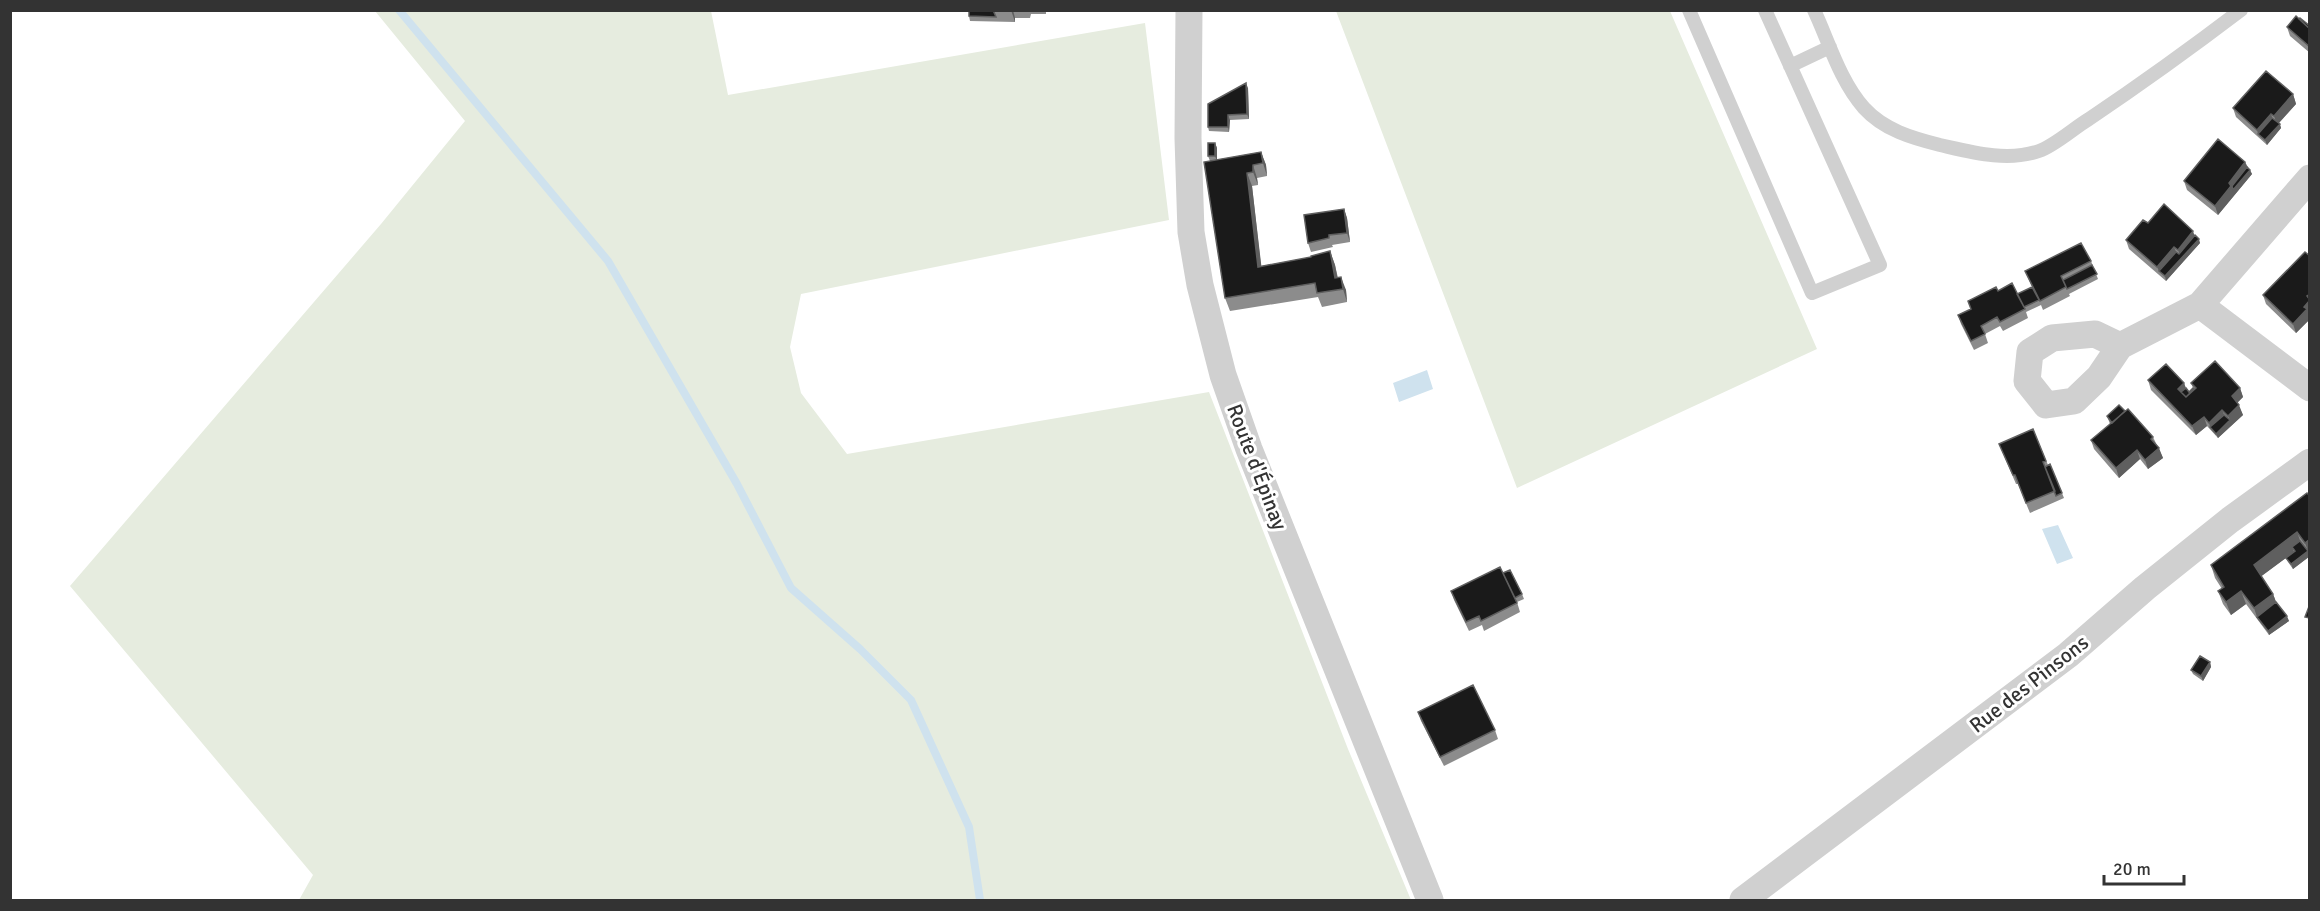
<svg xmlns="http://www.w3.org/2000/svg" width="2320" height="911" viewBox="0 0 2320 911" font-family="Signika,sans-serif">
<style>
.green{fill:#e6ecdf}
.water{fill:#cfe2ee}
.lines{fill:none;stroke-linecap:round;stroke-linejoin:round}
.stream{stroke:#cfe2ee;stroke-width:8}
.lane{stroke:#d0d0d0;stroke-width:14}
.street{stroke:#d0d0d0;stroke-width:27}
.wall{fill:#8c8c8c}
.shaded-wall{fill:#5f5f5f}
.building{fill:#1a1a1a;stroke:#5f5f5f;stroke-width:1.5}
.labels{text-anchor:middle;stroke-width:6;stroke-linejoin:round;paint-order:stroke}
.street-label{font-size:21px;fill:#333;stroke:#fff}
</style>
<rect width="100%" height="100%" fill="#fff"/>
<path class="green" d="M 375,11 L 711,11 L 728,95 L 1145,23 L 1169,220 L 801,294 L 790,347 L 801,393 L 847,454 L 1209,392 L 1348,749 L 1411,900 L 299,900 L 313,875 L 70,586 L 381,224 L 465,121 Z
M 1338,11 L 1670,11 L 1817,349 L 1517,488 L 1336,11 Z"/>
<path class="water" d="M 1427,370 L 1433,389 L 1399,402 L 1393,383 Z
M 2058,525 L 2073,558 L 2057,564 L 2042,529 Z"/>
<g class="lines">
<path class="stream" d="M 399,10 L 608,261 L 737,484 L 791,588 L 860,649 L 911,700 L 969,827 L 980,900"/>
<path class="lane" d="M 1689,10 L 1812,293 L 1880,265 L 1765,10
M 1814,10 C 1829,42 1840,81 1864,108 C 1884,130 1912,138 1940,145 C 1971,152 2007,162 2039,151 C 2054,146 2074,128 2089,119 C 2141,84 2191,48 2241,10
M 1790,66 L 1830,47"/>
<path class="street" d="M 1189,10 L 1188,138 L 1191,232 L 1200,285 L 1223,375 L 1249,449 L 1430,900
M 2200,305 L 2310,388
M 2120,346 L 2095,334 L 2052,338 L 2030,352 L 2027,381 L 2046,405 L 2074,401 L 2099,377 L 2120,346 L 2200,305 L 2310,178
M 1743,900 L 2068,655 L 2145,588 L 2230,520 L 2310,462"/>
</g>
<path class="wall" d="M 969,10 L 1067,10 L 1046,11 L 1046,14 L 1031,14 L 1030,18 L 1015,18 L 1015,22 L 970,21 L 969,16 Z
M 2310,26 L 2310,53 L 2290,36 L 2287,27 Z
M 1248,88 L 1249,119 L 1230,120 L 1229,132 L 1209,131 L 1208,127 Z
M 2293,94 L 2296,104 L 2279,123 L 2281,128 L 2267,145 L 2236,117 L 2233,108 Z
M 1215,143 L 1217,148 L 1217,160 L 1261,152 L 1266,165 L 1267,176 L 1257,178 L 1258,185 L 1252,186 L 1261,266 L 1311,257 L 1330,251 L 1335,265 L 1338,278 L 1346,290 L 1347,302 L 1322,307 L 1318,297 L 1230,311 L 1225,298 L 1210,161 L 1208,156 Z
M 2245,162 L 2252,174 L 2218,215 L 2187,190 L 2184,181 Z
M 1344,209 L 1347,218 L 1350,242 L 1332,245 L 1333,247 L 1311,252 L 1308,243 Z
M 2148,223 L 2195,235 L 2200,243 L 2166,281 L 2129,249 L 2126,240 Z
M 2310,256 L 2310,313 L 2309,314 L 2310,319 L 2296,333 L 2266,304 L 2263,295 Z
M 2091,261 L 2098,279 L 2069,294 L 2070,296 L 2043,310 L 2041,305 L 2026,312 L 2028,318 L 2003,331 L 2000,326 L 1985,334 L 1988,343 L 1974,350 L 1961,324 L 1958,315 L 1971,309 L 1968,301 L 1998,291 L 2017,294 L 2032,287 L 2025,271 Z
M 2148,380 L 2184,383 L 2186,388 L 2189,392 L 2193,388 L 2191,383 L 2240,388 L 2243,397 L 2237,403 L 2243,415 L 2218,438 L 2207,426 L 2196,435 L 2151,390 Z
M 2107,416 L 2153,437 L 2163,458 L 2148,469 L 2140,459 L 2119,478 L 2094,449 L 2091,440 L 2110,424 Z
M 2033,429 L 2048,465 L 2050,464 L 2064,498 L 2030,513 L 2018,484 L 2016,484 L 1999,444 Z
M 2310,496 L 2310,556 L 2293,569 L 2288,562 L 2286,558 L 2294,552 L 2261,576 L 2273,594 L 2276,602 L 2289,621 L 2269,635 L 2246,604 L 2231,615 L 2223,604 L 2218,591 L 2222,589 L 2215,578 L 2211,565 Z
M 1503,573 L 1522,594 L 1524,599 L 1517,602 L 1520,612 L 1484,631 L 1482,625 L 1469,631 L 1454,600 L 1451,591 Z
M 2210,662 L 2211,667 L 2203,681 L 2193,674 L 2191,670 Z
M 1418,712 L 1495,730 L 1498,739 L 1444,766 L 1421,721 Z"/>
<path class="shaded-wall" d="M 1011,10 L 1013,10 L 1015,18 L 1015,22 Z
M 1246,83 L 1248,88 L 1249,119 L 1247,114 Z
M 2293,94 L 2296,104 L 2277,125 L 2274,116 Z
M 2271,114 L 2274,123 L 2258,134 L 2257,130 Z
M 1228,115 L 1230,120 L 1229,132 L 1228,127 Z
M 2280,124 L 2281,128 L 2267,145 L 2265,140 Z
M 1215,143 L 1217,148 L 1217,161 L 1215,156 Z
M 1261,152 L 1266,165 L 1267,176 L 1263,163 Z
M 2245,162 L 2249,171 L 2250,170 L 2252,174 L 2218,215 L 2215,206 L 2229,183 Z
M 1253,165 L 1257,178 L 1258,185 L 1253,172 Z
M 1247,173 L 1252,186 L 1263,280 L 1258,267 Z
M 1344,209 L 1347,218 L 1350,242 L 1347,233 Z
M 2193,231 L 2196,240 L 2199,239 L 2200,243 L 2166,281 L 2165,276 L 2181,258 L 2178,250 Z
M 2174,247 L 2178,256 L 2159,271 L 2157,267 Z
M 1330,251 L 1335,265 L 1340,291 L 1335,278 Z
M 1341,277 L 1346,290 L 1347,302 L 1343,289 Z
M 2310,294 L 2310,313 L 2309,314 L 2310,319 L 2296,333 L 2293,324 L 2304,307 L 2307,296 Z
M 2184,383 L 2187,392 L 2183,396 L 2178,389 Z
M 2240,388 L 2243,397 L 2235,405 L 2232,396 Z
M 2239,405 L 2243,415 L 2218,438 L 2216,434 L 2230,420 L 2228,416 Z
M 2222,410 L 2226,419 L 2210,427 L 2209,423 Z
M 2204,417 L 2207,426 L 2196,435 L 2192,426 Z
M 2159,448 L 2163,458 L 2148,469 L 2145,460 Z
M 2137,450 L 2140,459 L 2119,478 L 2116,468 Z
M 2297,532 L 2302,546 L 2292,547 L 2294,552 L 2259,578 L 2254,565 Z
M 2310,539 L 2310,556 L 2293,569 L 2291,564 L 2308,551 L 2305,543 Z
M 2241,591 L 2246,604 L 2231,615 L 2226,602 Z
M 2273,594 L 2278,607 L 2257,617 L 2254,608 Z
M 2287,616 L 2289,621 L 2269,635 L 2268,631 Z
M 2210,662 L 2211,667 L 2203,681 L 2201,676 Z"/>
<path class="building" d="M 969,10 L 993,10 L 996,17 L 969,16 Z
M 2296,16 L 2310,29 L 2310,47 L 2287,27 Z
M 2300,18 L 2310,26 L 2310,29 L 2299,19 Z
M 2266,71 L 2293,94 L 2274,116 L 2271,114 L 2257,130 L 2233,108 Z
M 1246,83 L 1247,114 L 1228,115 L 1228,127 L 1208,127 L 1208,104 Z
M 2272,118 L 2280,124 L 2265,140 L 2258,134 Z
M 2218,139 L 2245,162 L 2229,183 L 2231,186 L 2215,206 L 2184,181 Z
M 1208,143 L 1215,143 L 1215,156 L 1208,156 Z
M 1261,152 L 1263,163 L 1253,165 L 1253,172 L 1247,173 L 1258,267 L 1311,257 L 1311,256 L 1330,251 L 1335,278 L 1341,277 L 1343,289 L 1317,293 L 1315,283 L 1225,298 L 1204,162 Z
M 2247,167 L 2250,170 L 2233,190 L 2232,186 Z
M 2164,204 L 2193,231 L 2178,250 L 2174,247 L 2157,267 L 2126,240 L 2143,220 L 2148,223 Z
M 1344,209 L 1347,233 L 1329,235 L 1329,238 L 1308,243 L 1304,215 Z
M 2195,235 L 2199,239 L 2165,276 L 2159,271 L 2176,252 L 2179,254 Z
M 2081,243 L 2091,261 L 2061,276 L 2066,287 L 2040,301 L 2025,271 Z
M 2305,252 L 2310,256 L 2310,294 L 2307,296 L 2310,300 L 2304,307 L 2307,309 L 2293,324 L 2263,295 Z
M 2092,265 L 2097,274 L 2067,289 L 2063,280 Z
M 2012,283 L 2025,309 L 2000,322 L 1997,317 L 1981,326 L 1985,334 L 1971,341 L 1958,315 L 1971,309 L 1968,301 L 1996,287 L 1998,291 Z
M 2032,287 L 2039,300 L 2024,307 L 2017,294 Z
M 2215,361 L 2240,388 L 2232,396 L 2239,405 L 2228,416 L 2222,410 L 2209,423 L 2204,417 L 2192,426 L 2148,380 L 2166,364 L 2184,383 L 2178,389 L 2186,397 L 2196,388 L 2191,383 Z
M 2186,388 L 2189,392 L 2193,388 L 2194,389 L 2186,397 L 2181,392 Z
M 2119,405 L 2125,411 L 2112,423 L 2107,416 Z
M 2128,409 L 2153,437 L 2151,439 L 2159,448 L 2145,460 L 2137,450 L 2116,468 L 2091,440 Z
M 2224,415 L 2230,420 L 2216,434 L 2210,427 Z
M 2033,429 L 2046,461 L 2043,462 L 2055,491 L 2026,503 L 2015,475 L 2013,475 L 1999,444 Z
M 2050,464 L 2062,493 L 2056,496 L 2045,467 Z
M 2307,493 L 2310,496 L 2310,539 L 2305,543 L 2297,532 L 2254,565 L 2273,594 L 2254,608 L 2241,591 L 2226,602 L 2218,591 L 2224,587 L 2211,565 Z
M 2300,541 L 2308,551 L 2291,564 L 2286,558 L 2295,551 L 2292,547 Z
M 1500,567 L 1517,603 L 1481,621 L 1479,616 L 1466,622 L 1451,591 Z
M 1510,570 L 1522,594 L 1515,598 L 1503,573 Z
M 2276,602 L 2287,616 L 2268,631 L 2257,617 Z
M 2310,604 L 2310,618 L 2305,617 Z
M 2200,656 L 2210,662 L 2201,676 L 2191,670 Z
M 1473,685 L 1495,730 L 1440,757 L 1418,712 Z"/>
<g class="labels">
<g class="street-label">
<text transform="translate(1257 467) rotate(69)" y="7">Route d'Épinay</text>
<text transform="translate(2029 684) rotate(-38)" y="7">Rue des Pinsons</text>
</g>
</g>
<rect width="2320" height="911" fill="none" stroke="#333333" stroke-width="24"/>
<path d="M2104 875v9h80v-9" fill="none" stroke="#333333" stroke-width="3"/>
<text x="2113" y="875" font-size="18" fill="#333333" stroke="#ffffff" stroke-width="4.5" paint-order="stroke">20 m</text>
</svg>
